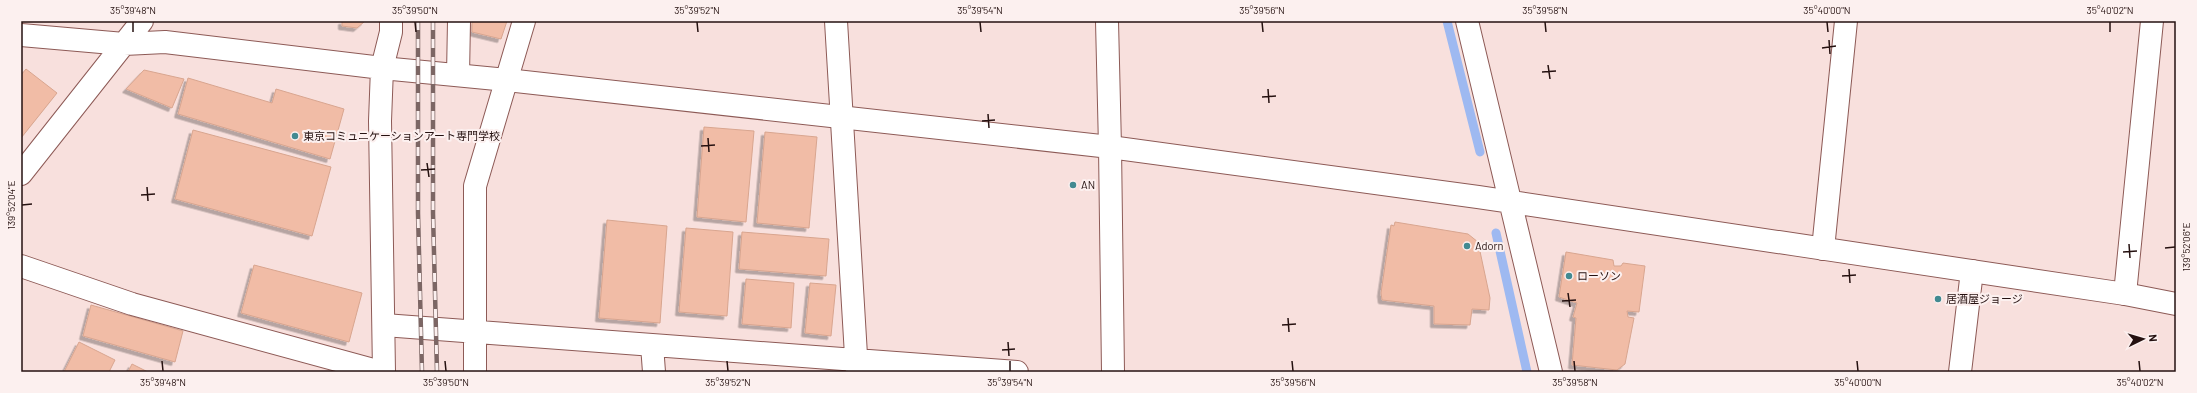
<svg xmlns="http://www.w3.org/2000/svg" width="2197" height="393" viewBox="0 0 2197 393" font-family="Barlow,'Noto Sans JP',sans-serif">
<style>
.lines{fill:none;stroke-linecap:round;stroke-linejoin:round}
.stream{stroke:#9eb9f1;stroke-width:9}
.building{fill:#f1bca6;stroke:#d8a58f;filter:url(#shadow)}
.minor-casing{stroke:#8d5a56;stroke-width:24}
.tertiary-casing{stroke:#8d5a56;stroke-width:24}
.minor{stroke:#fff;stroke-width:22}
.tertiary{stroke:#fff;stroke-width:22}
.rail-casing{stroke:#7c6664;stroke-width:4.5}
.rail{stroke:#fcf0ef;stroke-width:3;stroke-dasharray:9;stroke-linecap:butt}
.ticks{fill:none;stroke:#251110;stroke-width:1.5}
.poi-dot{fill:#428a91;stroke:#fcf0ef;stroke-width:1.5}
.labels{text-anchor:middle;stroke-width:4;stroke-linejoin:round;paint-order:stroke}
.poi-label{font-size:11px;fill:#251110;stroke:#fcf0ef;text-anchor:start}
.neatline{fill:none;stroke:#251110;stroke-width:1.5}
.ticks-label{font-size:10px;text-anchor:middle;fill:#251110}
</style>
<defs>
<filter id="shadow"><feDropShadow dx="-3.5" dy="3.5" stdDeviation="0" flood-color="#0004"/></filter>
</defs>
<rect width="100%" height="100%" fill="#f8e0dd"/>
<g class="lines">
<path class="stream" d="M 1447,21 L 1480,152
M 1496,233 L 1527,372"/>
</g>
<path class="building" d="M 342,21 L 365,21 L 357,28 L 342,26 Z
M 472,21 L 507,21 L 501,39 L 472,32 Z
M 26,69 L 57,93 L 21,138 L 21,75 Z
M 144,70 L 184,79 L 172,108 L 126,89 Z
M 188,78 L 272,103 L 276,89 L 344,109 L 330,159 L 178,114 Z
M 704,127 L 754,131 L 746,222 L 697,217 Z
M 193,130 L 331,167 L 312,236 L 175,199 Z
M 765,132 L 817,137 L 809,228 L 757,223 Z
M 607,220 L 667,226 L 660,323 L 599,318 Z
M 1395,222 L 1468,234 L 1478,242 L 1490,298 L 1489,310 L 1472,309 L 1470,325 L 1434,324 L 1434,306 L 1382,300 L 1381,293 L 1391,225 L 1394,226 Z
M 686,228 L 733,232 L 727,316 L 679,312 Z
M 742,232 L 829,239 L 826,276 L 739,269 Z
M 1566,252 L 1613,260 L 1614,266 L 1621,266 L 1623,263 L 1645,266 L 1639,312 L 1627,311 L 1628,317 L 1634,318 L 1625,364 L 1617,370 L 1572,365 L 1576,318 L 1573,317 L 1577,303 L 1559,297 Z
M 254,265 L 362,293 L 349,342 L 241,313 Z
M 746,279 L 794,283 L 791,328 L 742,324 Z
M 810,283 L 836,285 L 831,336 L 805,333 Z
M 91,305 L 183,331 L 175,362 L 83,336 Z
M 79,342 L 115,360 L 109,372 L 64,372 Z
M 132,364 L 148,372 L 128,372 Z"/>
<g class="lines">
<g class="minor-casing">
<path id="minor" d="M 836,21 L 857,372
M 1107,21 L 1110,147
M 382,68 L 391,32 L 391,21
M 458,75 L 459,21
M 1823,249 L 1846,21
M 21,266 L 132,304 L 381,372
M 2125,294 L 2152,21
M 384,325 L 1017,372
M 652,345 L 654,372
M 475,372 L 475,186 L 524,21
M 1960,372 L 1972,271"/>
</g>
<g class="tertiary-casing">
<path id="tertiary" d="M 1467,21 L 1551,372
M 21,35 L 124,44 L 165,42 L 382,68 L 507,80 L 1110,147 L 1478,197 L 2125,294 L 2176,304
M 382,68 L 380,121 L 384,372
M 1110,147 L 1113,372
M 21,174 L 142,21"/>
</g>
<use href="#minor" class="minor"/>
<use href="#tertiary" class="tertiary"/>
<g class="rail-casing">
<path id="rail" d="M 418,21 L 418,213 L 422,372
M 433,21 L 433,213 L 437,372"/>
</g>
<use href="#rail" class="rail"/>
</g>
<path class="ticks" d="M 133,22 L 133,32M 415,22 L 416,32M 697,22 L 698,32M 980,22 L 981,32M 1262,22 L 1263,32M 1545,22 L 1546,32M 1827,22 L 1828,32M 2110,22 L 2110,32M 1829,40 L 1830,54M 1822,48 L 1836,46M 1548,65 L 1550,79M 1542,72 L 1556,71M 1268,89 L 1269,103M 1262,97 L 1276,96M 988,114 L 989,128M 982,121 L 995,120M 708,138 L 709,152M 701,146 L 715,145M 427,163 L 429,177M 421,170 L 435,169M 147,187 L 148,201M 141,195 L 155,194M 22,205 L 32,204M 2129,244 L 2130,258M 2165,248 L 2175,247M 2123,252 L 2137,251M 1849,269 L 1850,283M 1842,276 L 1856,275M 1568,293 L 1570,307M 1562,301 L 1576,300M 1288,318 L 1289,332M 1282,325 L 1296,324M 1008,342 L 1009,356M 1002,350 L 1015,349M 162,361 L 163,371M 445,361 L 446,371M 727,361 L 728,371M 1010,361 L 1010,371M 1292,361 L 1293,371M 1574,361 L 1575,371M 1857,361 L 1858,371M 2139,361 L 2140,371"/>
<g class="poi-dot">
<circle cx="295" cy="136" r="4"/>
<circle cx="1073" cy="185" r="4"/>
<circle cx="1467" cy="246" r="4"/>
<circle cx="1569" cy="276" r="4"/>
<circle cx="1938" cy="299" r="4"/>
</g>
<g class="labels">
<g class="poi-label">
<text x="303" y="140">東京コミュニケーションアート専門学校</text>
<text x="1081" y="189">AN</text>
<text x="1475" y="250">Adorn</text>
<text x="1577" y="280">ローソン</text>
<text x="1946" y="303">居酒屋ジョージ</text>
</g>
</g>
<rect width="2197" height="393" fill="none" stroke="#fcf0ef" stroke-width="44"/>
<g transform="translate(2143 339) rotate(85)" stroke="#fcf0ef" stroke-width="3" paint-order="stroke">
<path d="M0-3L7 15L0 10L-7 15Z" fill="#251110"/>
<text y="-6" font-size="11" font-weight="bold" text-anchor="middle" fill="#251110">N</text>
</g>
<rect x="22" y="22" width="2153" height="349" class="neatline"/>
<g class="ticks-label">
<text x="133" y="14">35°39'48"N</text>
<text x="415" y="14">35°39'50"N</text>
<text x="697" y="14">35°39'52"N</text>
<text x="980" y="14">35°39'54"N</text>
<text x="1262" y="14">35°39'56"N</text>
<text x="1545" y="14">35°39'58"N</text>
<text x="1827" y="14">35°40'00"N</text>
<text x="2110" y="14">35°40'02"N</text>
<text transform="translate(11 205) rotate(-90)" y="4">139°52'04"E</text>
<text transform="translate(2186 247) rotate(-90)" y="4">139°52'06"E</text>
<text x="163" y="386">35°39'48"N</text>
<text x="446" y="386">35°39'50"N</text>
<text x="728" y="386">35°39'52"N</text>
<text x="1010" y="386">35°39'54"N</text>
<text x="1293" y="386">35°39'56"N</text>
<text x="1575" y="386">35°39'58"N</text>
<text x="1858" y="386">35°40'00"N</text>
<text x="2140" y="386">35°40'02"N</text>
</g>
</svg>
